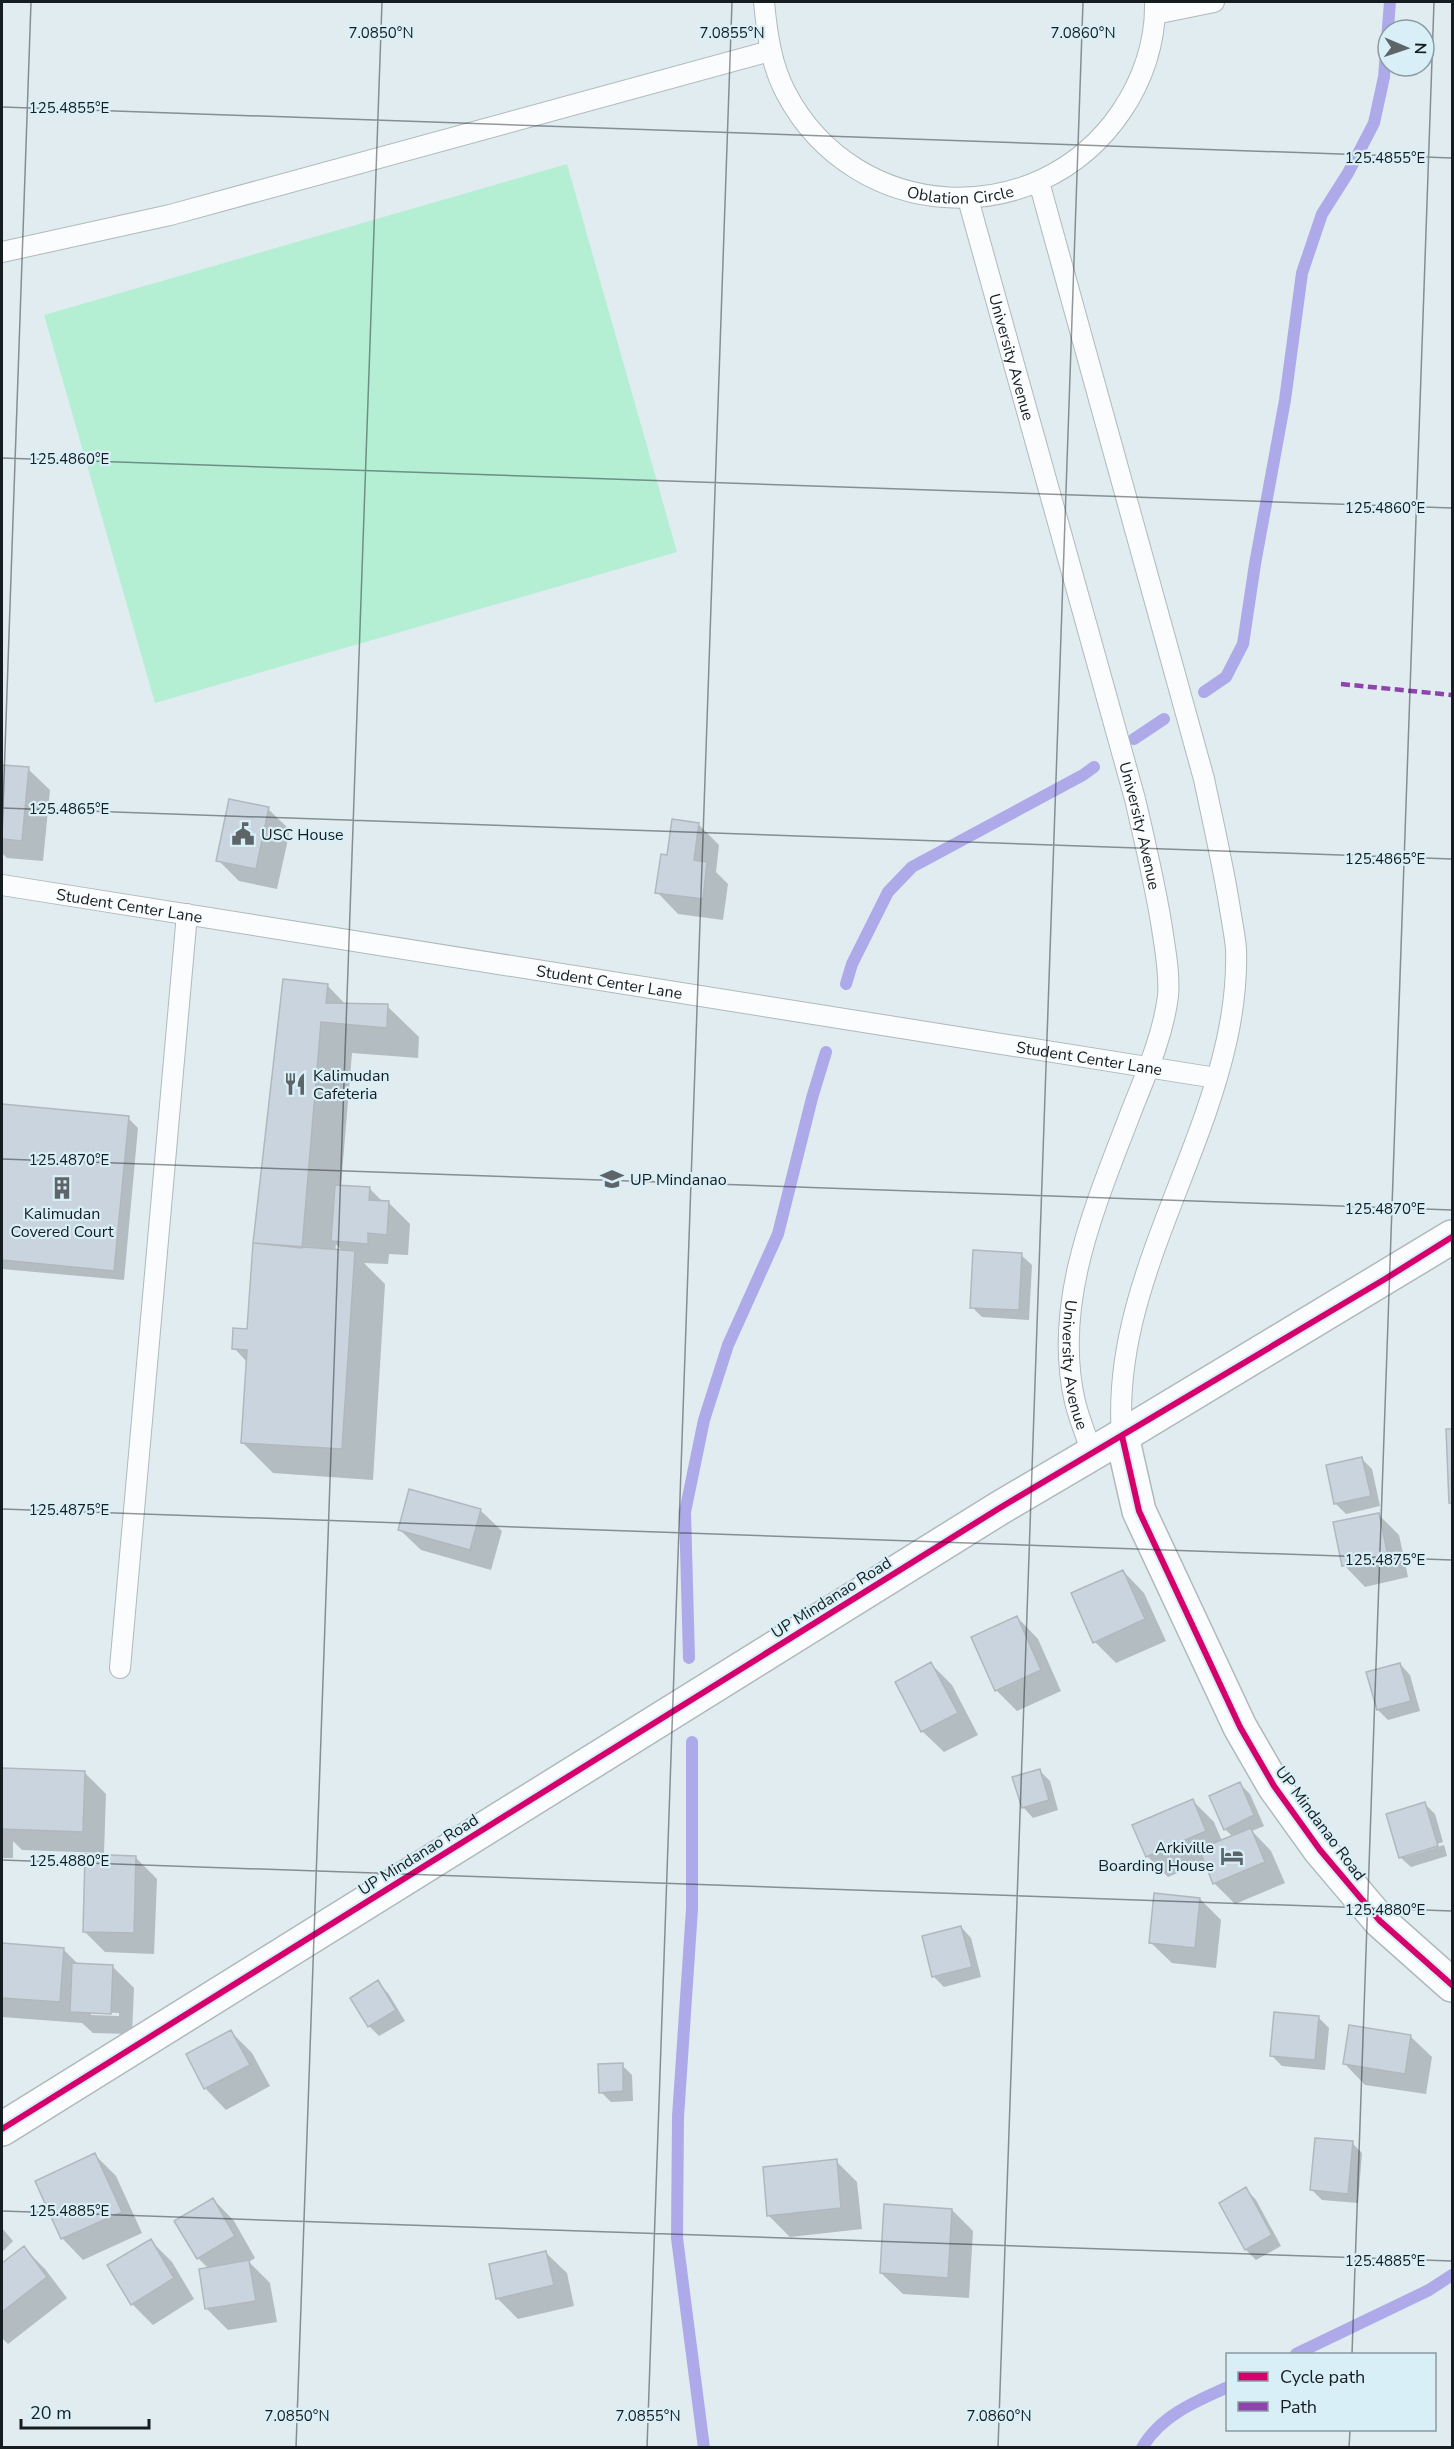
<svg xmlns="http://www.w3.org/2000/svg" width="1454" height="2449" viewBox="0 0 1454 2449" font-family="'Nunito Sans',sans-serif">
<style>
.green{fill:#b5efd3}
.shadow{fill:#0003;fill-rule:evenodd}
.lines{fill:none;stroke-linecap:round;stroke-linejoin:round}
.stream{stroke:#aeaae9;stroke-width:12}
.building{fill:#c9d4df;stroke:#b1b8bd;stroke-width:1.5}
.lane-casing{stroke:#b0b9bc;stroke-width:22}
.street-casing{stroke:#b0b9bc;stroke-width:36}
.secondary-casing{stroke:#b0b9bc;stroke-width:36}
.lane{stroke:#fafcfd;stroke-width:20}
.street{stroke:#fafcfd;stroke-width:33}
.secondary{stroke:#fafcfd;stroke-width:33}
.quiet{stroke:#8e44ad;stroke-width:4.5;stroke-dasharray:9 4.5;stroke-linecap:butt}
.cycleway-casing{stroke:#d9eff7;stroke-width:10}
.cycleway{stroke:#d6006c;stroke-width:6}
.ticks{fill:none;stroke:#161d20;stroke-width:1.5;stroke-opacity:0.45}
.labels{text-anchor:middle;stroke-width:4.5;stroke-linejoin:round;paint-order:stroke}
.street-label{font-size:16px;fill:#161d20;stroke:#d9eff7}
.poi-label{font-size:16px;fill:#161d20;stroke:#d9eff7;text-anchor:start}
.ticks-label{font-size:15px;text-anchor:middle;fill:#161d20;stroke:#d9eff7;stroke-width:4.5;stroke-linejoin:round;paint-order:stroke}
</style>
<rect width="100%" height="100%" fill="#e0ecf0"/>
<path class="green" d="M 567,164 L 677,552 L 155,703 L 44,315 Z"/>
<path class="shadow" d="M 2,766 L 28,769 L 50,790 L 43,861 L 7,858 L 2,853 Z
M 268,809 L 290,830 L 277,889 L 239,881 L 218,860 Z
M 698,824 L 719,845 L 716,872 L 728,884 L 723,920 L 678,914 L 657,892 L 668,857 Z
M 328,986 L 346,1005 L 387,1006 L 419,1037 L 418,1058 L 352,1053 L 341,1186 L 370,1189 L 383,1202 L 389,1203 L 410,1224 L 408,1255 L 389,1254 L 388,1264 L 364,1263 L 385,1284 L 373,1480 L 273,1473 L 242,1442 L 247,1362 L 234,1348 L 248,1330 ZM 336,1244 L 343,1252 L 335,1251 Z
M 2,1106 L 128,1118 L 138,1128 L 124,1280 L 2,1269 Z
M 1021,1255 L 1032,1265 L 1029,1320 L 982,1317 L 972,1307 Z
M 1448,1431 L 1452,1431 L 1452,1504 L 1451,1503 Z
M 1362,1459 L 1372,1469 L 1380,1506 L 1346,1514 L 1335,1503 Z
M 480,1510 L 502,1531 L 491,1570 L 421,1550 L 399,1529 Z
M 1378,1514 L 1399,1535 L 1408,1577 L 1365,1587 L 1344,1565 Z
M 1123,1571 L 1144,1593 L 1166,1641 L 1116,1663 L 1095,1642 Z
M 1017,1617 L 1038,1639 L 1061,1691 L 1017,1711 L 996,1690 Z
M 931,1664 L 952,1685 L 978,1735 L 944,1752 L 922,1731 L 897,1682 Z
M 1400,1664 L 1410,1675 L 1420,1711 L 1388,1720 L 1378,1710 Z
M 1039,1770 L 1050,1781 L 1058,1810 L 1033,1818 L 1023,1807 Z
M 85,1773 L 106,1794 L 104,1853 L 22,1850 L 13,1841 L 13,1858 L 2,1858 L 2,1786 Z
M 1240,1784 L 1250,1794 L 1264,1826 L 1252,1831 L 1271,1851 L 1285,1883 L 1235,1904 L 1214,1883 L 1205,1862 L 1168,1877 L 1147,1856 L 1193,1801 L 1214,1822 L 1222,1841 L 1233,1837 L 1225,1829 Z
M 1424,1803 L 1435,1814 L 1443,1842 L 1405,1854 L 1405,1857 L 1444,1845 L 1447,1856 L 1411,1867 L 1400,1857 Z
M 136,1858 L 157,1879 L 154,1954 L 105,1952 L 84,1931 Z
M 1200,1899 L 1221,1920 L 1216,1968 L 1172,1963 L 1150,1942 Z
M 961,1927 L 971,1938 L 981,1977 L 944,1987 L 934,1977 Z
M 2,1945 L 63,1949 L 79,1965 L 112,1966 L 134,1988 L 132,2034 L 93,2033 L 82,2023 L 2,2017 ZM 91,2012 L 119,2013 L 119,2016 L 91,2015 Z
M 377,1982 L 388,1993 L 405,2021 L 379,2036 L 369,2026 Z
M 1318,2017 L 1329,2028 L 1325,2070 L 1282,2066 L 1271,2055 Z
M 231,2032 L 252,2053 L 270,2086 L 226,2110 L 205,2088 L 188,2055 Z
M 1410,2036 L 1432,2057 L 1426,2094 L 1365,2085 L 1344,2063 Z
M 622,2065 L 632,2075 L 633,2101 L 611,2102 L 601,2092 Z
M 1352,2143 L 1362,2153 L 1358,2203 L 1322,2200 L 1312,2190 Z
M 95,2155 L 116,2176 L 142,2233 L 83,2260 L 62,2238 Z
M 836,2161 L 857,2182 L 862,2229 L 790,2237 L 769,2216 Z
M 1246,2189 L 1256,2200 L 1281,2246 L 1256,2260 L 1246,2250 L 1221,2203 Z
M 213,2199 L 234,2221 L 255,2258 L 249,2262 L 270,2283 L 277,2322 L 228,2330 L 207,2309 L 200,2270 L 208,2268 L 198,2258 L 176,2221 Z
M 952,2210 L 973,2231 L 969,2298 L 903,2294 L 881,2273 Z
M 2,2228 L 13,2241 L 2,2252 Z
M 151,2241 L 172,2262 L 194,2299 L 153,2325 L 132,2304 Z
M 24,2248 L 45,2269 L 67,2298 L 8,2344 L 2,2338 L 2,2265 Z
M 545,2252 L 567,2273 L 574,2306 L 518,2319 L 497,2298 Z"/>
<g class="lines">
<path class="stream" d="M 1204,692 L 1226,677 L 1243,644 L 1255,564 L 1285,400 L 1302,273 L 1322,214 L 1348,173 L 1374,123 L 1384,77 L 1390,2
M 1134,739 L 1164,719
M 846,984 L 852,964 L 888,892 L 912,867 L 1083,775 L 1094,767
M 689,1658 L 685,1512 L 704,1420 L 728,1345 L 778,1234 L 812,1098 L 826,1052
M 692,1742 L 692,1909 L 678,2117 L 677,2238 L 704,2448
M 1296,2354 L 1429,2290 L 1452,2275
M 1142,2448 C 1160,2416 1196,2401 1228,2387"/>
</g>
<path class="building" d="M 2,765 L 29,767 L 22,841 L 2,839 Z
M 229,799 L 269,807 L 256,869 L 216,861 Z
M 672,819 L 699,823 L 694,860 L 707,862 L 703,899 L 655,893 L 661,854 L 667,855 Z
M 283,979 L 328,984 L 326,1003 L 388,1004 L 387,1028 L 321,1022 L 302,1248 L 253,1243 Z
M 2,1104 L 129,1116 L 114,1271 L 2,1260 Z
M 335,1185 L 370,1187 L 369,1200 L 389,1201 L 387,1235 L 368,1233 L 368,1244 L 331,1241 Z
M 253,1243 L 355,1251 L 342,1449 L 241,1443 L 247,1350 L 232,1349 L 233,1328 L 247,1329 Z
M 973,1250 L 1022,1253 L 1019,1310 L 970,1308 Z
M 1446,1429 L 1452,1429 L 1452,1503 L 1449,1503 Z
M 1362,1457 L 1371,1496 L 1334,1504 L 1326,1465 Z
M 409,1489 L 481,1509 L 470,1550 L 398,1530 Z
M 1379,1513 L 1388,1556 L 1342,1566 L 1333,1522 Z
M 1123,1570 L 1145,1619 L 1093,1643 L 1071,1593 Z
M 1017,1616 L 1041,1670 L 995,1691 L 971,1637 Z
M 931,1662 L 958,1713 L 921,1732 L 895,1682 Z
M 1400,1663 L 1411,1701 L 1377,1710 L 1366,1672 Z
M 2,1768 L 85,1771 L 83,1832 L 2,1829 Z
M 1040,1769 L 1049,1800 L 1022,1808 L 1012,1777 Z
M 1240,1782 L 1254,1815 L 1224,1830 L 1209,1796 Z
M 1193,1799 L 1206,1831 L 1146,1857 L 1132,1825 Z
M 1425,1802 L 1438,1846 L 1399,1858 L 1386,1814 Z
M 1251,1828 L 1265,1862 L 1213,1884 L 1199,1849 Z
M 85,1854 L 136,1856 L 134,1933 L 83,1932 Z
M 1154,1893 L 1200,1898 L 1195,1948 L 1149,1943 Z
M 961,1926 L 972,1967 L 932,1977 L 922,1936 Z
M 2,1943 L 64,1948 L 60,2002 L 2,1998 Z
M 72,1963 L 113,1965 L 111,2014 L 70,2012 Z
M 378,1980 L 396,2010 L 368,2027 L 350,1998 Z
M 1274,2012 L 1319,2016 L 1315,2060 L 1270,2056 Z
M 1349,2025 L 1411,2035 L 1405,2074 L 1343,2064 Z
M 231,2030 L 250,2065 L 204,2089 L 186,2054 Z
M 623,2063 L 623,2091 L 599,2093 L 598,2064 Z
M 1315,2138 L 1353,2141 L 1348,2194 L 1310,2190 Z
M 95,2153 L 122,2212 L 61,2239 L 35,2181 Z
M 837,2159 L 841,2208 L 767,2216 L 763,2167 Z
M 1246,2187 L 1272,2235 L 1245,2250 L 1219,2203 Z
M 213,2198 L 235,2236 L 197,2259 L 174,2221 Z
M 884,2204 L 952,2209 L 948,2278 L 880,2273 Z
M 151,2239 L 174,2278 L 131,2305 L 107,2265 Z
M 24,2246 L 47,2277 L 2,2312 L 2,2263 Z
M 546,2251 L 554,2285 L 496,2299 L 489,2264 Z
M 249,2260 L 256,2301 L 205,2309 L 199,2269 Z"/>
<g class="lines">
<g class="lane-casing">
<g id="lane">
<path id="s1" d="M 764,2 C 767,33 771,65 786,93 C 855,224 1038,234 1121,112 C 1143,80 1156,41 1155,2"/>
<path d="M 1155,14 L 1214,2"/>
<path d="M 1039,182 L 1204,779 C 1213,822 1223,865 1230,909 C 1232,922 1235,936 1236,949 C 1237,978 1233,1011 1227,1039 C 1198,1173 1111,1296 1122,1436"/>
<path id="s2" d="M 968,199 L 1135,799 C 1145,842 1155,884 1162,928 C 1165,949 1170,974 1168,996 C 1163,1036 1146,1074 1131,1112 C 1096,1204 1052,1302 1075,1402 C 1079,1419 1087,1437 1092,1454"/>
<path d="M 2,252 L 170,215 L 770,51"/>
<path id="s3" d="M 2,885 L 1216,1078"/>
<path d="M 120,1668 L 187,914"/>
</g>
</g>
<g class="street-casing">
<path id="street" d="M 1122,1436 L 1452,1237"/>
</g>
<g class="secondary-casing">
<path id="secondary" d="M 2,2129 L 998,1509 L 1122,1436 L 1139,1511 L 1240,1727 L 1274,1786 L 1320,1850 L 1380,1921 L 1452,1985"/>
</g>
<use href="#lane" class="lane"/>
<use href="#street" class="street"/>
<use href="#secondary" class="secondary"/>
<path class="quiet" d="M 1341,684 L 1452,695"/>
<g class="cycleway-casing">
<path id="cycleway" d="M 1122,1436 L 1139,1511 L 1240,1727 L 1274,1786 L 1320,1850 L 1380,1921 L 1452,1985
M 2,2129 L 998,1509 L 1385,1279 L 1452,1237"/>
</g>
<use href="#cycleway" class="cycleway"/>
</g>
<path class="ticks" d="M 2,107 L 1452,158M 2,458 L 1452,508M 2,808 L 1452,859M 2,836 L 31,2M 2,1159 L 1452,1210M 2,1509 L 1452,1560M 2,1860 L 1452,1911M 2,2211 L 1452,2261M 1352,2354 L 1434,2M 296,2448 L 382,2M 647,2448 L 732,2M 998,2448 L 1083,2M 1349,2448 L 1350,2430"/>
<defs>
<g id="civic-bare" transform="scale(1.8)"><path d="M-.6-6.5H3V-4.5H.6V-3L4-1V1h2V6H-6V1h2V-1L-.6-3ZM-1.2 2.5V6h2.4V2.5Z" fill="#5d6569" stroke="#d9eff7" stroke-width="2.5" paint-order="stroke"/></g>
<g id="restaurant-bare" transform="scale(1.8)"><path d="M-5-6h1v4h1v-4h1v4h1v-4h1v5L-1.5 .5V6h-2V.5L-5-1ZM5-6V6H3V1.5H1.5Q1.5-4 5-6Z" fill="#5d6569" stroke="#d9eff7" stroke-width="2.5" paint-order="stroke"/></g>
<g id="university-bare" transform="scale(1.8)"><path d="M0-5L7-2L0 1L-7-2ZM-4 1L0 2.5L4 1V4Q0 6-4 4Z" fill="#5d6569" stroke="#d9eff7" stroke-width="2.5" paint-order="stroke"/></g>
<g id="building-bare" transform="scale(1.8)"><path d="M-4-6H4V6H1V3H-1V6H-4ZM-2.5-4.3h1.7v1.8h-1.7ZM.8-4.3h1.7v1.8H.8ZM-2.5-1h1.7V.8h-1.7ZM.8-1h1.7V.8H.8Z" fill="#5d6569" stroke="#d9eff7" stroke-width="2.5" paint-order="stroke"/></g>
<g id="hotel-bare" transform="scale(1.8)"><path d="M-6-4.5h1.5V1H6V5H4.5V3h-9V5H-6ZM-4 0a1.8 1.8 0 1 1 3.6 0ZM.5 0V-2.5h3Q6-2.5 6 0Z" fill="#5d6569" stroke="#d9eff7" stroke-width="2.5" paint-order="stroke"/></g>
</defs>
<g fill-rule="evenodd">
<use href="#civic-bare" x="243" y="834"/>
<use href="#restaurant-bare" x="295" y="1084"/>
<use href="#university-bare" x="612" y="1179"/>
<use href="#building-bare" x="62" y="1188"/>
<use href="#hotel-bare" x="1232" y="1856"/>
</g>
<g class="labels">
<g class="street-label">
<text dy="6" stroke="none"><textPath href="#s1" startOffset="308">Oblation Circle</textPath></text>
<text dy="6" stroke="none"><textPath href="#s2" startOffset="164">University Avenue</textPath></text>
<text dy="6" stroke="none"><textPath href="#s2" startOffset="650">University Avenue</textPath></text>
<text dy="6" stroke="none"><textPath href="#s3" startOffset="129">Student Center Lane</textPath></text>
<text dy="6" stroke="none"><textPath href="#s3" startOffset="615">Student Center Lane</textPath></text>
<text dy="6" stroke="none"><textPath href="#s3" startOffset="1101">Student Center Lane</textPath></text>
<text dy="6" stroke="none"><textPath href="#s2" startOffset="1208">University Avenue</textPath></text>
<text transform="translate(831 1597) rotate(-32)" y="6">UP Mindanao Road</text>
<text transform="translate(1321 1823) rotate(53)" y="6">UP Mindanao Road</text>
<text transform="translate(418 1854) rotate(-32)" y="6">UP Mindanao Road</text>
</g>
<g class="poi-label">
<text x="261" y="840">USC House</text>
<text x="313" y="1081">Kalimudan<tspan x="313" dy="18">Cafeteria</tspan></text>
<text x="630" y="1185">UP Mindanao</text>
<text x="62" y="1219" text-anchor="middle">Kalimudan<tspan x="62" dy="18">Covered Court</tspan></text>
<text x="1214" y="1853" text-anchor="end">Arkiville<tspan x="1214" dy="18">Boarding House</tspan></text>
</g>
</g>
<g class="ticks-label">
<text x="381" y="38">7.0850°N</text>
<text x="732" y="38">7.0855°N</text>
<text x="1083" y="38">7.0860°N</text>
<text x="69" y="113">125.4855°E</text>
<text x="1385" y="163">125.4855°E</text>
<text x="69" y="464">125.4860°E</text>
<text x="1385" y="513">125.4860°E</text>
<text x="69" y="814">125.4865°E</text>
<text x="1385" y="864">125.4865°E</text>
<text x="69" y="1165">125.4870°E</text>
<text x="1385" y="1214">125.4870°E</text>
<text x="69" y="1515">125.4875°E</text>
<text x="1385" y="1565">125.4875°E</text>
<text x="69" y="1866">125.4880°E</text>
<text x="1385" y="1915">125.4880°E</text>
<text x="69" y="2216">125.4885°E</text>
<text x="1385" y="2266">125.4885°E</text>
<text x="297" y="2421">7.0850°N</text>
<text x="648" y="2421">7.0855°N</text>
<text x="999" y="2421">7.0860°N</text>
</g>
<rect width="1454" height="2449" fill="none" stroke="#161d20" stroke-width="6"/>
<rect x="1226" y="2353" width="210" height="78" fill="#d9eff7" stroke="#8b9ba1" stroke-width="1.5"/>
<rect x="1238" y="2372" width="30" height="9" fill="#d6006c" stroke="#8b9ba1" stroke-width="1.5"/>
<text x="1280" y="2383" font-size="18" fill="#161d20">Cycle path</text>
<rect x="1238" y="2402" width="30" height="9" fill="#8e44ad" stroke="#8b9ba1" stroke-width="1.5"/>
<text x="1280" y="2413" font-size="18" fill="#161d20">Path</text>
<g transform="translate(1406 48) rotate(92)"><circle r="28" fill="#d9eff7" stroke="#8b9ba1" stroke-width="1.5"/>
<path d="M0-4.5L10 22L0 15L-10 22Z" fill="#5d6569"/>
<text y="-9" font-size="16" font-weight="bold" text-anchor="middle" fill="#161d20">N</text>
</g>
<path d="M21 2419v9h128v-9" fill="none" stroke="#161d20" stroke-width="3"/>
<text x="30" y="2419" font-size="18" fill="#161d20" stroke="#d9eff7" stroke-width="4.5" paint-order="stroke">20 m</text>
</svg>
